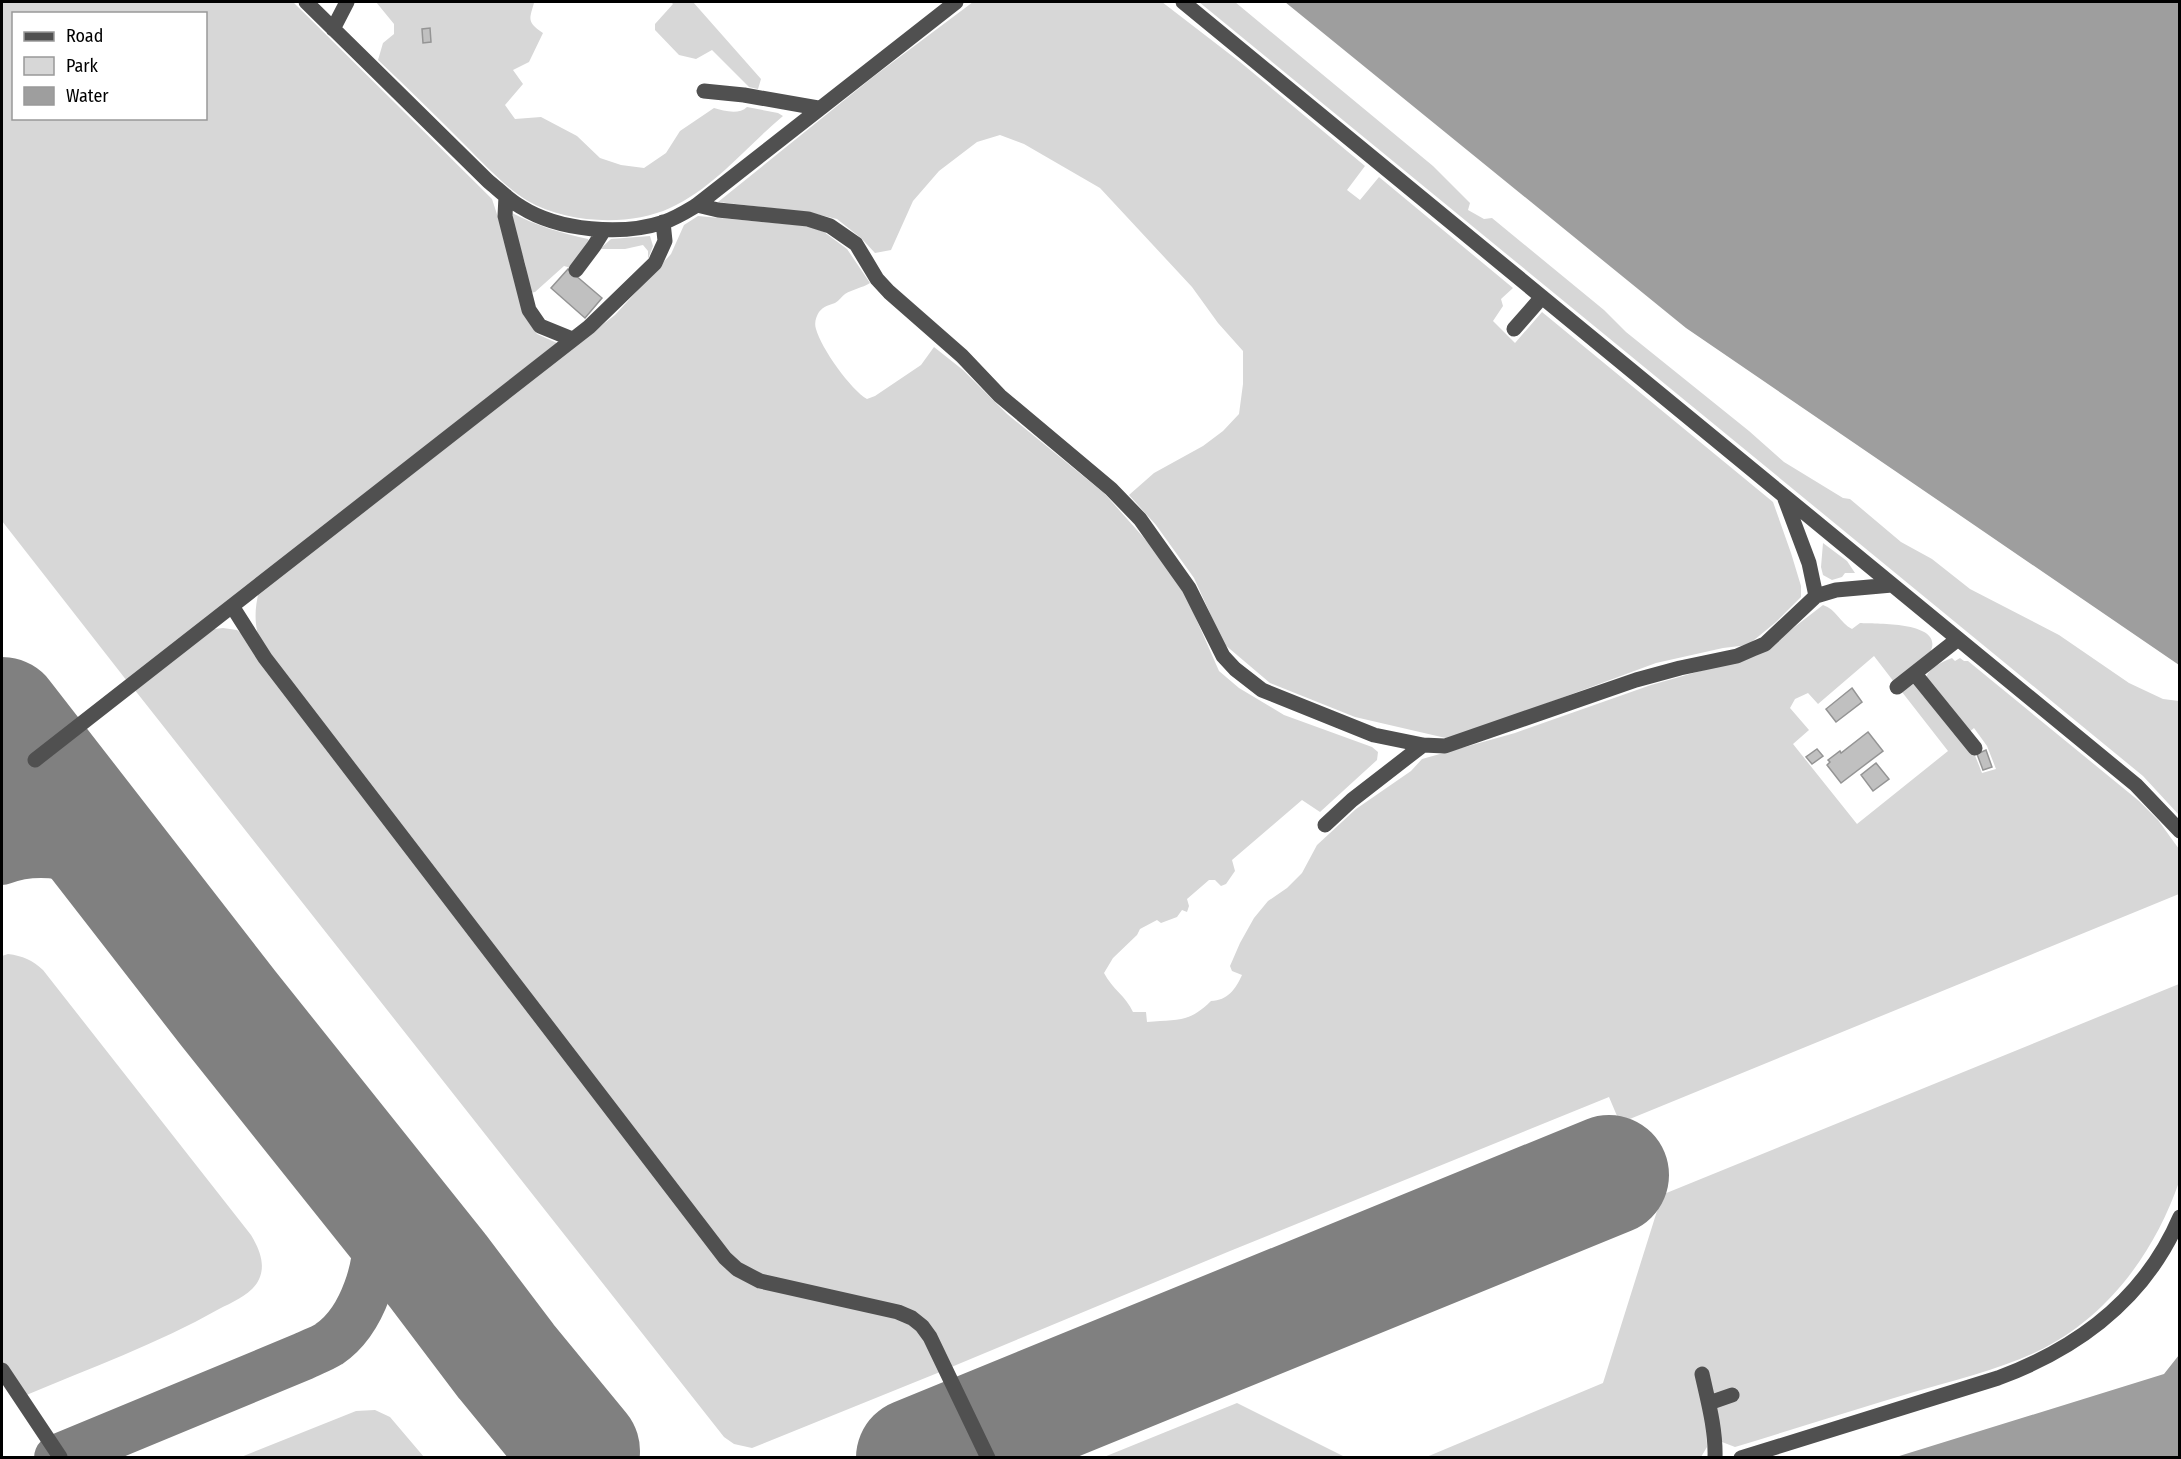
<svg xmlns="http://www.w3.org/2000/svg" width="2181" height="1459" viewBox="0 0 2181 1459" font-family="'Fira Sans Condensed',sans-serif">
<style>
.green{fill:#d7d7d7;fill-rule:evenodd}
.water{fill:#9e9e9e}
.lines{fill:none;stroke-linecap:round;stroke-linejoin:round}
.taxiway{stroke:#808080;stroke-width:48}
.runway{stroke:#808080;stroke-width:120}
.building{fill:#c0c0c0;stroke:#949494;stroke-width:1.5}
.minor{stroke:#505050;stroke-width:15}
</style>
<rect width="100%" height="100%" fill="#fff"/>
<path class="green" d="M 2,2 L 293,2 L 492,199 L 509,251 L 523,314 L 537,334 L 557,343 L 127,681 L 2,521 ZM 14,14 L 206,14 L 206,118 L 14,118 Z
M 376,2 L 532,2 L 534,3 C 529,20 527,22 543,33 L 529,62 L 513,70 L 523,84 L 505,105 L 515,119 L 541,117 L 577,136 L 600,158 L 621,165 L 644,168 L 666,153 L 680,131 L 714,108 C 724,111 739,115 747,107 L 778,113 L 783,116 C 746,147 714,188 670,208 C 629,227 566,223 528,201 C 505,187 485,165 466,146 C 437,117 408,88 378,60 L 383,43 L 394,34 L 394,24 Z
M 671,2 L 693,2 L 761,79 L 758,89 L 749,87 L 712,50 L 696,59 L 679,55 L 655,30 L 655,24 L 673,4 Z
M 973,2 L 1162,2 L 1240,62 L 1365,166 L 1347,190 L 1360,200 L 1379,177 L 1513,288 L 1501,299 L 1503,306 L 1493,321 L 1515,343 L 1542,312 L 1773,502 L 1791,553 L 1801,586 L 1801,597 L 1776,622 L 1748,645 L 1723,648 L 1656,663 L 1450,739 L 1355,717 L 1270,683 L 1224,644 L 1194,578 L 1156,525 L 1129,495 L 1154,473 L 1203,446 L 1223,431 L 1239,414 L 1243,384 L 1243,351 L 1218,323 L 1192,287 L 1100,188 L 1024,144 L 1000,135 L 977,142 L 939,171 L 913,201 L 891,250 L 875,253 L 861,238 L 837,219 L 807,212 L 718,202 L 873,77 Z
M 1199,2 L 1235,2 L 1433,166 L 1470,203 L 1468,210 L 1484,219 L 1492,218 L 1604,310 L 1626,332 L 1749,431 L 1784,462 L 1843,498 L 1850,499 L 1901,542 L 1932,559 L 1970,589 L 2059,635 L 2129,683 L 2163,699 L 2179,701 L 2179,815 L 2143,776 Z
M 512,213 C 537,226 561,233 588,239 L 589,241 L 571,268 L 564,266 L 535,292 L 530,293 L 525,263 L 513,226 Z
M 698,216 L 808,226 L 824,232 L 847,249 L 870,283 C 862,288 853,289 845,294 C 842,296 839,301 835,303 C 829,305 824,306 819,312 C 816,317 814,323 816,329 C 821,348 851,390 867,399 L 875,396 L 921,365 L 934,347 L 963,370 L 1007,414 L 1104,493 L 1152,547 L 1183,589 L 1219,671 L 1239,688 L 1284,715 L 1372,747 L 1378,752 L 1377,760 L 1320,812 L 1302,800 L 1232,860 L 1235,871 L 1226,884 L 1221,886 L 1215,880 L 1209,880 L 1187,899 L 1189,906 L 1187,912 L 1182,910 L 1177,917 L 1161,923 L 1157,920 L 1140,929 L 1137,935 L 1113,958 L 1104,973 C 1112,989 1126,996 1133,1012 L 1146,1012 L 1147,1022 C 1176,1019 1188,1024 1211,1001 C 1228,1000 1235,990 1242,975 L 1232,971 L 1230,966 L 1240,943 L 1254,918 L 1268,901 L 1287,888 L 1302,873 L 1317,845 L 1356,809 L 1411,771 L 1422,759 L 1515,733 L 1651,685 L 1704,670 L 1766,649 L 1823,605 C 1836,609 1840,623 1852,629 L 1860,623 C 1877,624 1951,621 1928,656 C 1922,664 1903,675 1894,682 L 1874,656 L 1818,704 L 1808,693 L 1795,699 L 1790,708 L 1809,730 L 1793,744 L 1857,824 L 1948,751 L 1902,692 L 1915,683 L 1974,753 L 1982,773 L 1996,769 L 1987,746 L 1974,728 L 1968,733 L 1926,677 C 1930,667 1942,662 1952,658 L 1955,661 L 1960,658 L 1964,661 L 1968,661 L 2139,801 L 2158,820 L 2179,849 L 2179,894 L 1620,1123 L 1609,1097 L 1230,1251 L 949,1368 L 927,1324 L 758,1276 L 725,1251 L 262,646 C 254,627 254,611 259,591 L 615,315 L 671,254 L 684,225 Z
M 650,236 L 653,246 L 648,259 L 648,251 L 643,245 L 625,249 L 600,249 L 611,239 Z
M 1823,543 L 1847,561 L 1855,573 L 1845,573 L 1842,577 L 1832,580 L 1823,575 L 1821,567 Z
M 223,628 L 237,630 L 244,636 L 721,1263 L 738,1278 L 764,1289 L 904,1319 L 921,1332 L 940,1372 L 752,1448 L 734,1444 L 724,1437 L 134,689 L 214,629 Z
M 8,954 C 23,956 32,960 43,970 L 251,1235 C 260,1250 267,1267 257,1283 C 248,1296 232,1302 219,1309 C 157,1344 90,1368 24,1396 L 2,1362 L 2,956 Z
M 2179,984 L 2179,1182 C 2154,1254 2106,1319 2036,1352 C 1997,1370 1954,1380 1914,1392 C 1854,1410 1794,1429 1735,1447 L 1722,1442 L 1713,1396 L 1706,1422 L 1707,1447 L 1701,1457 L 1424,1458 L 1603,1383 L 1657,1211 L 1664,1194 Z
M 1237,1403 L 1345,1457 L 1104,1457 Z
M 375,1410 L 390,1417 L 424,1457 L 241,1457 L 356,1411 Z"/>
<path class="water" d="M 1285,2 L 2179,2 L 2179,665 L 1686,328 Z
M 2179,1355 L 2179,1457 L 1896,1457 L 2164,1374 Z"/>
<g class="lines">
<path class="taxiway" d="M 2,736 C 5,743 9,751 11,758 C 19,784 12,815 2,839
M 2,861 C 35,848 86,854 115,876 C 132,889 145,908 157,924 C 177,949 197,975 217,1000 L 228,1008
M 438,1271 L 456,1303 L 563,1439 L 572,1458
M 58,1458 L 304,1356 C 312,1352 321,1349 329,1344 C 363,1321 382,1262 375,1223 C 373,1208 365,1194 358,1180 L 253,1046 L 240,1023
M 916,1458 L 917,1457"/>
<path class="runway" d="M 2,717 L 228,1008 L 438,1271 L 506,1361 L 580,1451
M 916,1458 L 1609,1175"/>
</g>
<path class="building" d="M 430,28 L 431,42 L 423,43 L 422,29 Z
M 568,269 L 602,298 L 585,318 L 551,288 Z
M 1852,688 L 1862,702 L 1836,722 L 1826,709 Z
M 1868,732 L 1883,751 L 1841,783 L 1827,765 L 1830,762 L 1828,760 L 1840,751 L 1841,753 Z
M 1817,749 L 1823,756 L 1812,764 L 1806,757 Z
M 1986,750 L 1992,767 L 1983,770 L 1977,754 Z
M 1876,763 L 1889,779 L 1873,791 L 1861,775 Z"/>
<g class="lines">
<path class="minor" d="M 306,2 L 488,181 C 499,190 509,200 521,207 C 559,231 622,236 664,222 C 676,218 687,211 697,205 L 956,2
M 1183,2 L 2136,785 L 2180,831
M 333,29 L 347,2
M 704,91 L 744,95 L 818,108
M 506,196 L 505,216 L 529,310 L 540,326 L 572,339
M 697,205 L 718,210 L 808,219 L 830,226 L 856,244 L 877,279 L 889,292 L 962,356 L 1000,396 L 1111,489 L 1140,519 L 1189,588 L 1223,656 L 1235,669 L 1262,690 L 1374,735 L 1423,745 L 1445,746 L 1636,680 L 1680,668 L 1737,656 L 1753,649 L 1765,644 L 1816,596 L 1836,590 L 1892,585
M 576,270 L 594,246 L 604,230
M 1514,329 L 1542,297
M 1785,499 L 1809,563 L 1816,596
M 232,606 L 265,658 L 725,1258 L 737,1269 L 760,1281 L 898,1312 L 912,1318 L 922,1326 L 930,1337 L 988,1458
M 1915,674 L 1975,748
M 1897,687 L 1958,639
M 35,760 L 589,327 L 655,263 L 665,241 L 663,222
M 1325,825 L 1352,800 L 1423,745
M 2,1370 L 60,1457
M 1702,1374 C 1708,1401 1716,1430 1715,1458
M 1709,1403 L 1732,1395
M 1741,1458 L 1998,1378 C 2079,1348 2145,1299 2180,1217"/>
</g>
<rect width="2181" height="1459" fill="none" stroke="#000000" stroke-width="6"/>
<rect x="12" y="12" width="195" height="108" fill="#ffffff" stroke="#999999" stroke-width="1.5"/>
<rect x="24" y="32" width="30" height="9" fill="#505050" stroke="#999999" stroke-width="1.5"/>
<text x="66" y="42" font-size="18" fill="#000000">Road</text>
<rect x="24" y="57" width="30" height="18" fill="#d7d7d7" stroke="#999999" stroke-width="1.5"/>
<text x="66" y="72" font-size="18" fill="#000000">Park</text>
<rect x="24" y="87" width="30" height="18" fill="#9e9e9e" stroke="#999999" stroke-width="1.5"/>
<text x="66" y="102" font-size="18" fill="#000000">Water</text>
</svg>
